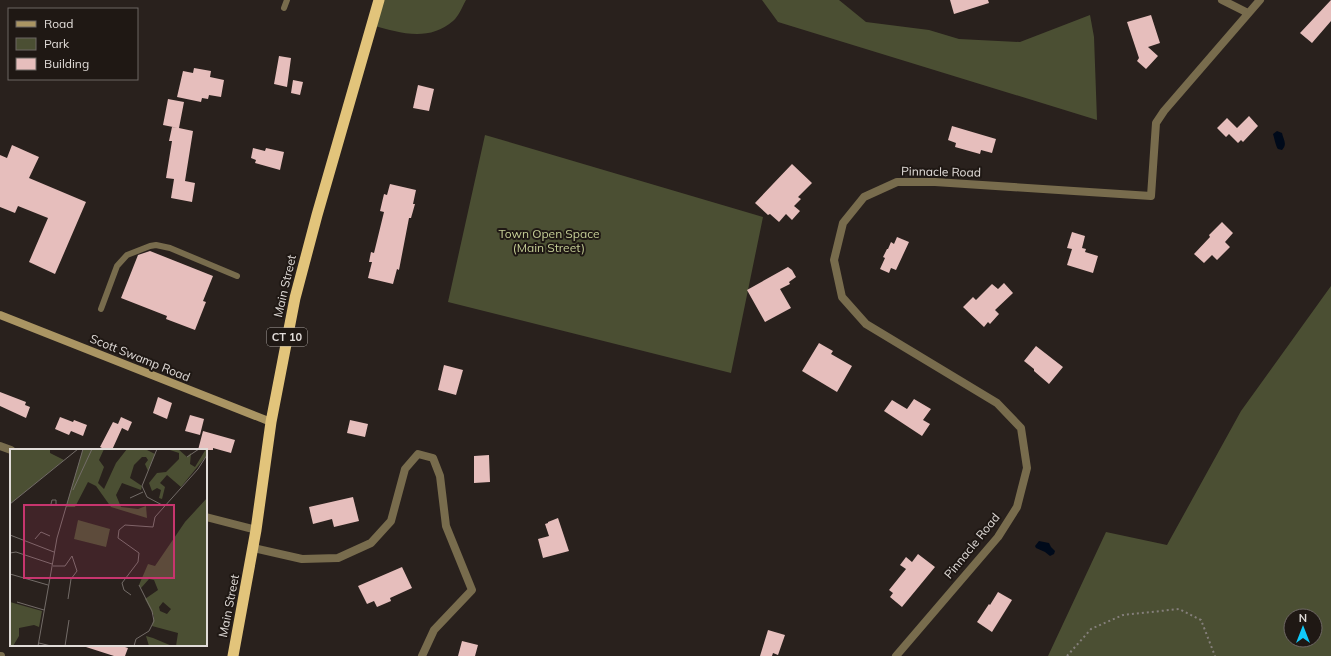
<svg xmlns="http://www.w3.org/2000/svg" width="1331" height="656" viewBox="0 0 1331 656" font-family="Mulish,sans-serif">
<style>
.green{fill:#4b4f33;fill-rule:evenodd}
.water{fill:#000a1a}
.building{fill:#e6bebc}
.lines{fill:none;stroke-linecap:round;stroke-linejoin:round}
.path{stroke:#857f7b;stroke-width:2;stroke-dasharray:2 3;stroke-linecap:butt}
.service{stroke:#786c4d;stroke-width:6}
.minor{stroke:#786c4d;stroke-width:8}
.secondary{stroke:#aa9563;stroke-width:8}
.trunk{stroke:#e2c47b;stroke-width:11}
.labels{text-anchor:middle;stroke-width:4;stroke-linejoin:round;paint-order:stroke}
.shield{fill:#1f1814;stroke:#a7a19e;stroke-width:1}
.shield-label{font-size:11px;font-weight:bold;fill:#e1dcd9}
.street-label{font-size:12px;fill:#e1dcd9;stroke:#1f1814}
.park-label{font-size:12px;fill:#c4cd95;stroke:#1f1814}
.inset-road{fill:none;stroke:#736c68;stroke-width:1}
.view{fill:#c7356e;fill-opacity:0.15;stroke:#c7356e;stroke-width:2}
.inset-edge{fill:none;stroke:#e1dcd9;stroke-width:2}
</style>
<rect width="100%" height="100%" fill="#29211d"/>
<path class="green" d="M 379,0 L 466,0 C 462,7 459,16 453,21 C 429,42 399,33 372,25 Z
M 762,0 L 839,0 L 866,22 L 929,30 L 959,39 L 1020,42 L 1090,15 L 1094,37 L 1097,120 L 778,22 Z
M 485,135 L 763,217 L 731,373 L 448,302 Z
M 1331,286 L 1331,656 L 1048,656 L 1106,532 L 1167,545 L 1241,411 ZM 1291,616 L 1315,616 L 1315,640 L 1291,640 Z"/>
<path class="water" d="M 1277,131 L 1282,133 C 1283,139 1288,144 1282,150 L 1278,149 C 1276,147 1274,137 1273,134 Z
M 1039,541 L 1049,543 L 1051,547 L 1055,551 L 1054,554 L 1050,556 L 1045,552 L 1036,548 L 1035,546 Z"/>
<path class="building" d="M 950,0 L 988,0 L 989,3 L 954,14 Z
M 1331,0 L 1331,21 L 1312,43 L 1300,33 Z
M 1151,15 L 1160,43 L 1148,47 L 1158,56 L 1146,69 L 1137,61 L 1139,58 L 1127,22 Z
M 279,56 L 291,58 L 287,87 L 274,84 Z
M 194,68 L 211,71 L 210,77 L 224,80 L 221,97 L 209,95 L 208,99 L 202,98 L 201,102 L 177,97 L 183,71 L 193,73 Z
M 293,80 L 303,82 L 300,95 L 291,93 Z
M 418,85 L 434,89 L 429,111 L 413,108 Z
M 168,99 L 184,102 L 179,128 L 193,131 L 185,181 L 195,183 L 192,202 L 171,198 L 174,179 L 166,178 L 172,141 L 169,141 L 172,127 L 178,128 L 163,125 Z
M 1249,116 L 1258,126 L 1243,142 L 1241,140 L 1238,143 L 1229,134 L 1226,137 L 1217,128 L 1227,118 L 1237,128 Z
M 952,126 L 996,139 L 992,153 L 981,150 L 980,154 L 955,147 L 956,143 L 948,140 Z
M 12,145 L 39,157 L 29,178 L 86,202 L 55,274 L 29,262 L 48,218 L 18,206 L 15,213 L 0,207 L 0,155 L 7,158 Z
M 253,148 L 265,151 L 266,148 L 284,152 L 280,170 L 255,163 L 256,160 L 251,158 Z
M 792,164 L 812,183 L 798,197 L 801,199 L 794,206 L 800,211 L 792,220 L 786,214 L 779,222 L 770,214 L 768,215 L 755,203 Z
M 390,184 L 416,190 L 413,204 L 415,204 L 411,218 L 409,218 L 399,270 L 397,269 L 393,284 L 368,278 L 372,262 L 369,262 L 371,252 L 374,253 L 384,212 L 380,211 L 384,194 L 387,195 Z
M 1222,222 L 1233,233 L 1225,242 L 1230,247 L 1217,260 L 1212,255 L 1204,263 L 1194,254 L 1210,237 L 1209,235 Z
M 1072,232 L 1085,236 L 1082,248 L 1086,249 L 1085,252 L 1098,256 L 1093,273 L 1067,265 L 1072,249 L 1067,248 Z
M 897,237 L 909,242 L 896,270 L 891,268 L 889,273 L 880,269 L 885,258 L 883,257 L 887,249 L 888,249 L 891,242 L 894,244 Z
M 150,251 L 213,276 L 203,301 L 206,302 L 195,330 L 166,319 L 167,316 L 121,298 L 138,255 Z
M 788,267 L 792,270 L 796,277 L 789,282 L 790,284 L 780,289 L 791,308 L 765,322 L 747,290 Z
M 1004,283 L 1013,293 L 995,310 L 999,314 L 990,324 L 988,322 L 984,327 L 963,307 L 973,297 L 976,300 L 992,284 L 998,289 Z
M 819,343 L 833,351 L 831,354 L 852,366 L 837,392 L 802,371 Z
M 1036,346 L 1063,367 L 1049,384 L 1034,371 L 1034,369 L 1024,361 Z
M 444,365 L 463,370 L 456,395 L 438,390 Z
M 0,392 L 26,402 L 25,405 L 30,407 L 26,418 L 0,406 Z
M 158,397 L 172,403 L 167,419 L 153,413 Z
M 914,399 L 931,409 L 923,420 L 930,424 L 922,436 L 884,411 L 892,400 L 907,409 Z
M 190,415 L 204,419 L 200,435 L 185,431 Z
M 60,417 L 73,422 L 74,420 L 87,425 L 83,436 L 71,431 L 69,435 L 55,429 Z
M 121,417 L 132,422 L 128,431 L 122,428 L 112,450 L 106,450 L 100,447 L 113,422 L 118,424 Z
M 350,420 L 368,424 L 365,437 L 347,433 Z
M 203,431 L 235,440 L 231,453 L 213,448 L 213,450 L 198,450 Z
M 489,455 L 490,482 L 474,483 L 474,456 Z
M 353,497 L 359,521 L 334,527 L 332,519 L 313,524 L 309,507 Z
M 558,518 L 569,551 L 543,558 L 538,539 L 549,536 L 545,524 L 548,523 L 548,522 Z
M 918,554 L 935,567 L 902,607 L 890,597 L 893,593 L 889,590 L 906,569 L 900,565 L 906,557 L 912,562 Z
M 402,567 L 412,588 L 390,598 L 391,601 L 377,607 L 374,601 L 367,604 L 358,586 Z
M 998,592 L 1012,600 L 992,632 L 977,622 L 989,604 L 990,605 Z
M 768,630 L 785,635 L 778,655 L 773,653 L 772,656 L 760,656 Z
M 462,641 L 478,645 L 475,656 L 458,656 Z
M 86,645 L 119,645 L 128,648 L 125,656 L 114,656 L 86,647 Z"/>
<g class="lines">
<path class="path" d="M 1067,656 L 1091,629 L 1123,615 L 1179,609 L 1201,620 L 1215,656"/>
<path class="service" d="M 284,8 L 287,0
M 101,309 L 117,266 L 127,255 L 150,246 L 156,245 L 170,248 L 237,276"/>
<path class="minor" d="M 1222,0 L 1248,13
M 0,446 L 11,450
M 206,517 L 256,530
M 253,548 L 302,559 L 338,558 L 371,543 L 391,521 L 405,469 L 418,454 L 433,458 L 440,476 L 446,526 L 472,590 L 434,630 L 422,656
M 0,656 L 1,656
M 896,656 L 998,537 L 1017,507 L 1027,468 L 1021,428 L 997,403 L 866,324 L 842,297 L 834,260 L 843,223 L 864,197 L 897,182 L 935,182 L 1151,196 L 1156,123 L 1164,111 L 1260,0"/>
<path class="secondary" d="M 0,315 L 271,422"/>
<path class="trunk" d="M 233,656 L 256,530 L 271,422 L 295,298 L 317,215 L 379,0"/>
</g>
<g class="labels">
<rect class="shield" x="267" y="328" width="40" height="18" rx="3"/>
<g class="shield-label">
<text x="287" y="341">CT 10</text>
</g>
<g class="street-label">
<text transform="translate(941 172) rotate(1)" y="4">Pinnacle Road</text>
<text transform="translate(285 286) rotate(-77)" y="4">Main Street</text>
<text transform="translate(140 358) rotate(22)" y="4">Scott Swamp Road</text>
<text transform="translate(972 546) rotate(-51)" y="4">Pinnacle Road</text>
<text transform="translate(229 606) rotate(-79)" y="4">Main Street</text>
</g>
<g class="park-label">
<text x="549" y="238">Town Open Space<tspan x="549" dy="14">(Main Street)</tspan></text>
</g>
</g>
<g transform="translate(10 449)">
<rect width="197" height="197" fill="#29211d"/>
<path d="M 0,0 L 40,0 L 40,4 L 54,11 L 0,55 ZM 73,0 L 94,0 L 89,11 L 94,18 L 88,34 L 94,40 L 106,14 L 117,0 L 135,0 L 145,5 L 138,22 L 135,15 L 138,11 L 136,8 L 132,8 L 124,16 L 120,29 L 132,37 L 131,41 L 112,34 L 106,46 L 111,58 L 128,60 L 136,57 L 137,69 L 101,58 L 86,37 L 78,33 L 65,58 L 56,58 ZM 157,0 L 168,0 L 177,8 L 181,4 L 180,15 L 185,18 L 196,0 L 197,6 L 171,38 L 157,26 L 150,34 L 155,38 L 152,50 L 149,49 L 151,41 L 147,39 L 142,42 L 139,34 L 147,24 L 156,23 L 169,10 L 169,4 ZM 197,49 L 197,197 L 166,197 L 168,184 L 142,177 L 144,167 L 135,150 L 148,141 L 144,131 L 139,130 L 131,139 L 129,136 L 138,115 L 145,117 L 175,73 ZM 153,153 L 161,160 L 157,165 L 150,162 L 149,158 ZM 68,71 L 100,80 L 96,98 L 64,90 ZM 0,153 L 32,162 L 29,178 L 24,176 L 9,179 L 9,187 L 3,197 L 0,197 ZM 136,187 L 143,189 L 162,197 L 139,197 Z" fill="#4b4f33" fill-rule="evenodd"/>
<path class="inset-road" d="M 147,0 L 132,37 L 137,48 L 154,57M 177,8 L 189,0M 63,41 L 82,0M 120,49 L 133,43M 0,55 L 68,0M 41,55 L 42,51 L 46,51 L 46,57M 0,86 L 44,103M 25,90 L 31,83 L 40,87M 0,104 L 6,103 L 42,115M 43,117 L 55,117 L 62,107 L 67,122 L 61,130 L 58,150M 0,125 L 38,136M 121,146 L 114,141 L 112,134 L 128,113 L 129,104 L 108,89 L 109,81 L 115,76 L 143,78 L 145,68 L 188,20 L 197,6M 7,153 L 34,161M 29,194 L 41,197M 28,197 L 47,89 L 73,0M 55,197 L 59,171M 124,197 L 126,190 L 139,182 L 144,172 L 142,162 L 129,136"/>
<path class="view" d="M 14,56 L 164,56 L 164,129 L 14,129 Z"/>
<rect width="197" height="197" class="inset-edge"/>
</g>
<rect x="8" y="8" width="130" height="72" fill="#1f1814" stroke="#6d6663"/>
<rect x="16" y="21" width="20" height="6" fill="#aa9563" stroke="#6d6663"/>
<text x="44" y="28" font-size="12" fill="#e1dcd9">Road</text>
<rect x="16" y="38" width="20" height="12" fill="#4b4f33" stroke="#6d6663"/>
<text x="44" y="48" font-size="12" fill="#e1dcd9">Park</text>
<rect x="16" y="58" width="20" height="12" fill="#e6bebc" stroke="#6d6663"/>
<text x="44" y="68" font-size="12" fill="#e1dcd9">Building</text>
<g transform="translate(1303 628)"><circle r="19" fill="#1f1814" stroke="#6d6663"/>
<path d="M0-3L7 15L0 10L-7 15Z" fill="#10cafa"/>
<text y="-6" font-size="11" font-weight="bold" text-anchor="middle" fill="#e1dcd9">N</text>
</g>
</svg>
